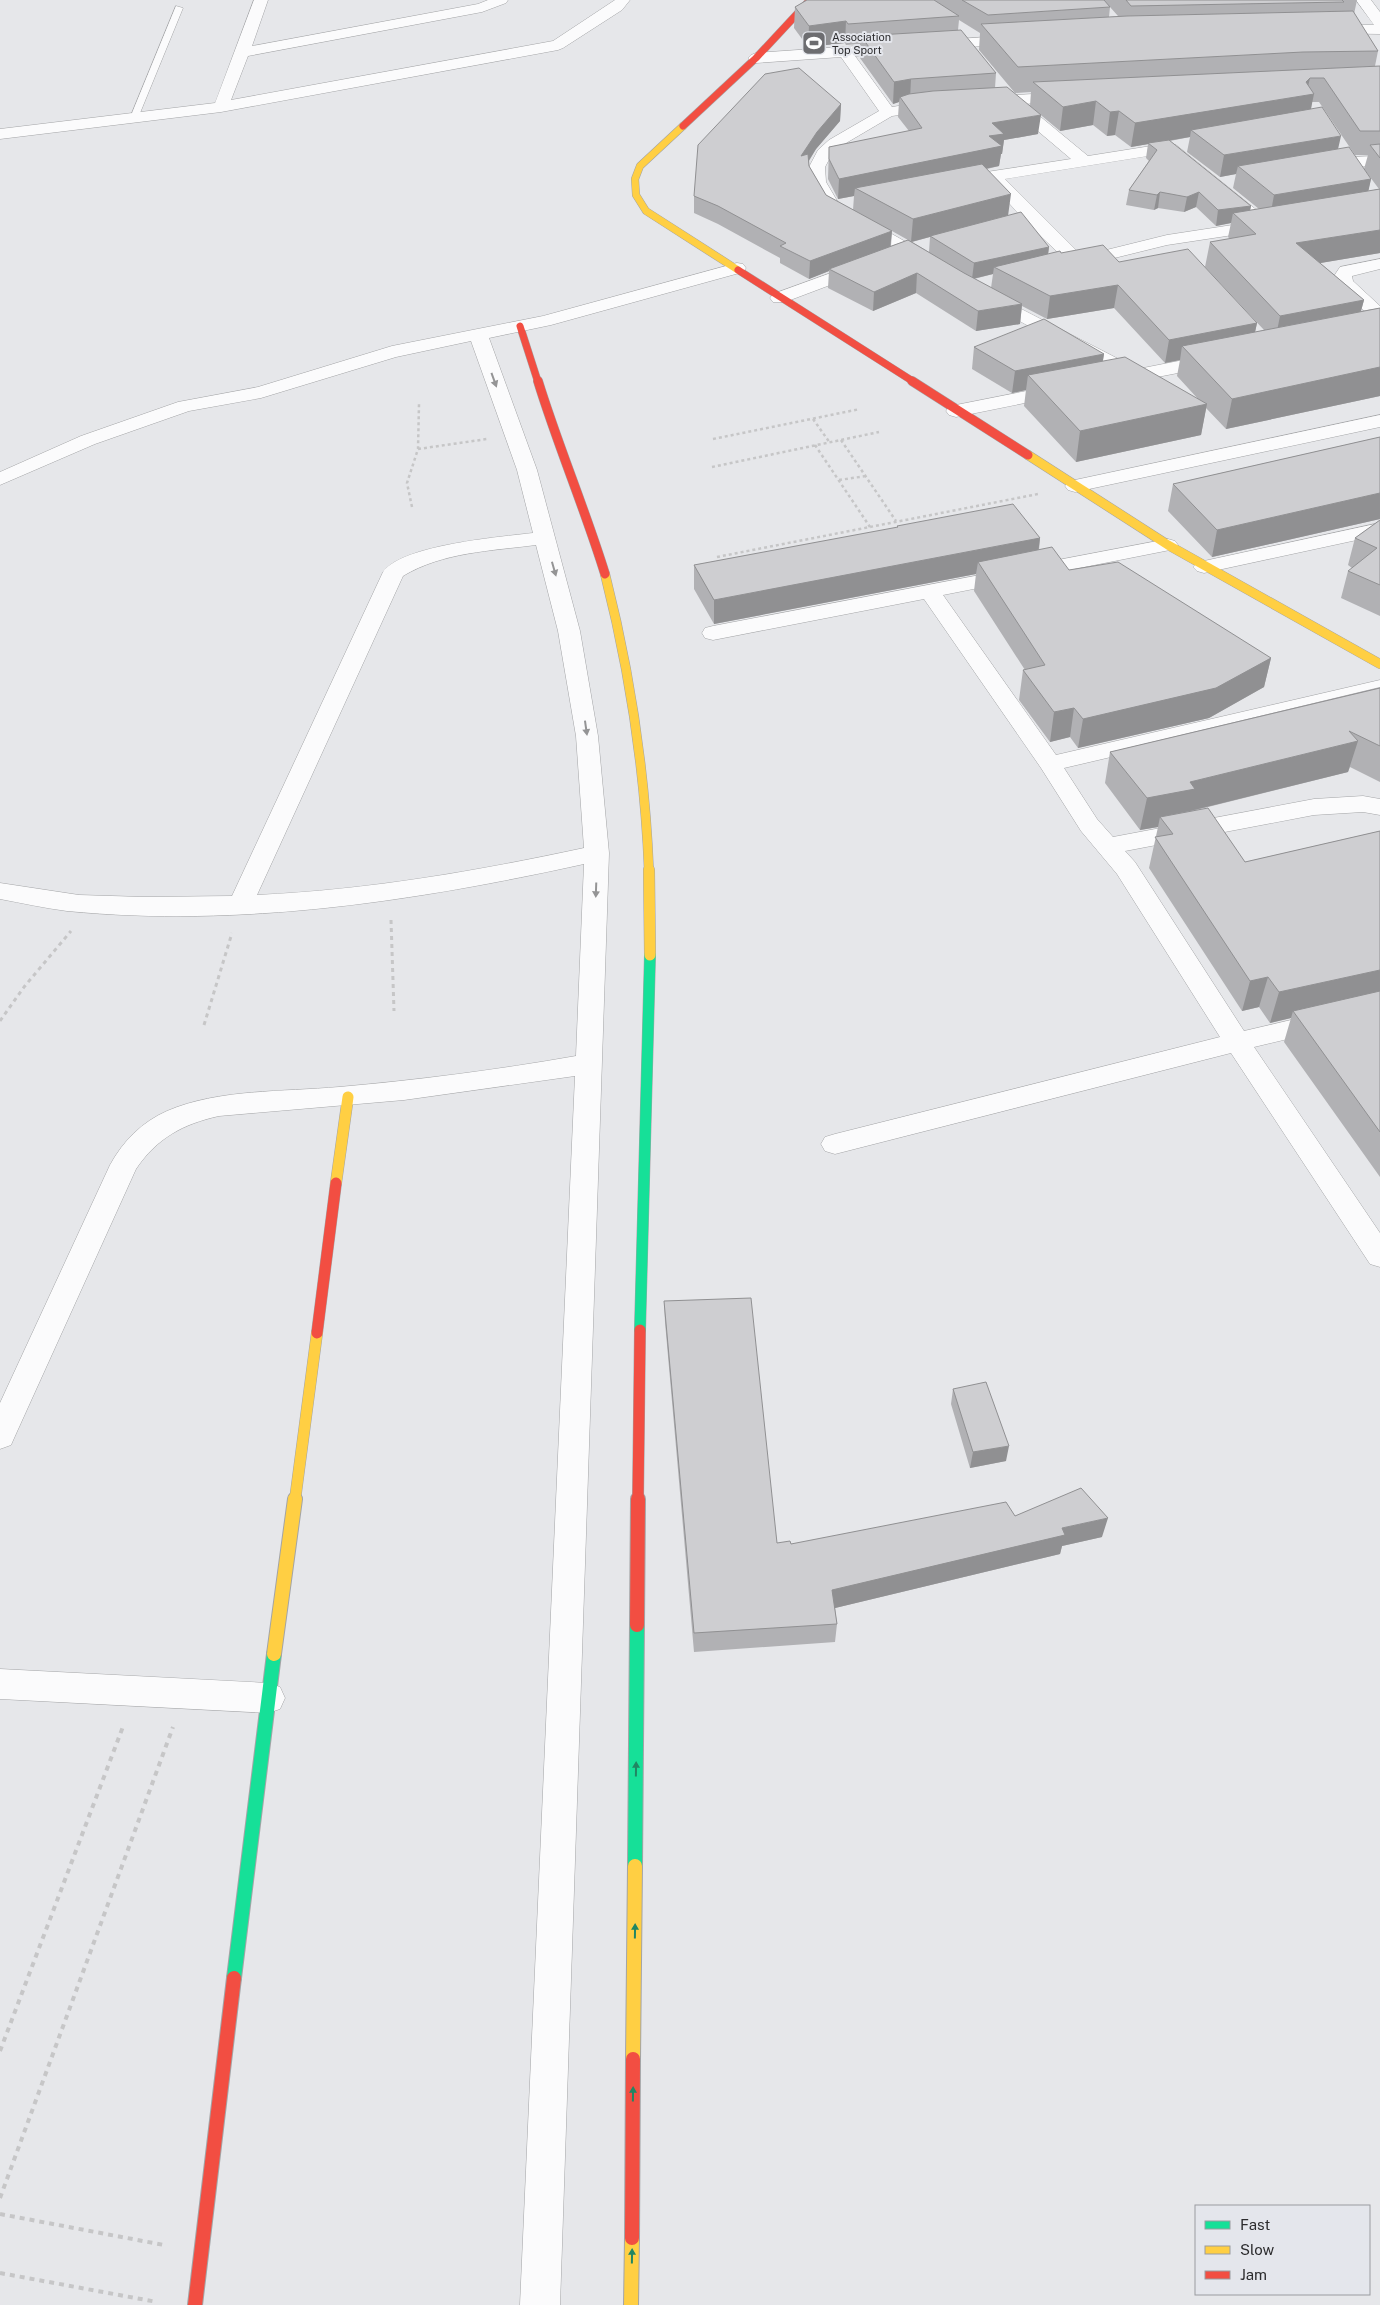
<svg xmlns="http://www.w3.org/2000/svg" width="1380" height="2305" viewBox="0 0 1380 2305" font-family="'Public Sans',sans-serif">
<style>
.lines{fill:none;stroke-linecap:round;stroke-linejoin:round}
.lane-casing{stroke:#a3a4a6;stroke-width:1}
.street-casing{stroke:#a3a4a6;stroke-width:1}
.fast-far1-casing{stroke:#a3a4a6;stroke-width:12}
.fast-casing{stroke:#a3a4a6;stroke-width:16}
.slow-far3-casing{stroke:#a3a4a6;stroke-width:8}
.slow-far2-casing{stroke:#a3a4a6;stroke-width:10}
.slow-far1-casing{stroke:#a3a4a6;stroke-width:12}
.slow-casing{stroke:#a3a4a6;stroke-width:16}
.jam-far3-casing{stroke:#a3a4a6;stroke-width:8}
.jam-far2-casing{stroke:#a3a4a6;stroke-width:10}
.jam-far1-casing{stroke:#a3a4a6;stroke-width:12}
.jam-casing{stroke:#a3a4a6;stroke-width:16}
.path-far2{stroke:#c6c6c7;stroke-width:2.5;stroke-dasharray:3 3;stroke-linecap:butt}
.path-far1{stroke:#c6c6c7;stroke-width:3;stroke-dasharray:4 4;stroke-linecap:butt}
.path{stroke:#c6c6c7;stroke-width:4;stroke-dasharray:5 5;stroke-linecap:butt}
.lane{fill:#fbfbfc;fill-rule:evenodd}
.street{fill:#fbfbfc;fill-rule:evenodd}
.fast-far1{stroke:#16e098;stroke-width:11}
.fast{stroke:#16e098;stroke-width:14}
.slow-far3{stroke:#ffcf43;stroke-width:7}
.slow-far2{stroke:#ffcf43;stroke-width:9}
.slow-far1{stroke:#ffcf43;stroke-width:11}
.slow{stroke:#ffcf43;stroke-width:14}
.jam-far3{stroke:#f24e42;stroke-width:7}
.jam-far2{stroke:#f24e42;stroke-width:9}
.jam-far1{stroke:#f24e42;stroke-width:11}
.jam{stroke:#f24e42;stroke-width:14}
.wall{fill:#b1b1b4;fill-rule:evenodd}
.shaded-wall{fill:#909092}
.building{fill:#ceced1;stroke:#909092}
.oneway{fill:#949495}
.oneway2{fill:#218663}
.labels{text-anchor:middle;stroke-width:4;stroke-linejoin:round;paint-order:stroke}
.far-poi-label{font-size:11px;fill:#2c2c2e;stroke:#e4e6ec;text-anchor:start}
</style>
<rect width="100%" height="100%" fill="#e6e7ea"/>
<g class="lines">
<g class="lane-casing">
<path id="lane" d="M 176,6 L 183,8 L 138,118 L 131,120 L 130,118 Z"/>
</g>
<g class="street-casing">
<path id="street" d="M 254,0 L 268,0 L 252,46 L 478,4 L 488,0 L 508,0 L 506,3 L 482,12 L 248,56 L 231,100 L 553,41 L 615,0 L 630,0 L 622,10 L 563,48 L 558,50 L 221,112 L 0,139 L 0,129 L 215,103 Z
M 1356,0 L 1371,0 L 1380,12 L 1380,34 L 1322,33 L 1319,30 L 1322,27 L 1327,25 L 1374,25 Z
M 1016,35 L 1021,37 L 1024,40 L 1021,43 L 855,56 L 892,107 L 936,100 L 942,102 L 944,105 L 942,108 L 936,110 L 892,116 L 841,146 L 831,156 L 825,167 L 826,182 L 839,204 L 936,259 L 939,263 L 936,267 L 924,267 L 826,211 L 810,182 L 809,167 L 818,150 L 829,140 L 879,111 L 841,57 L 756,63 L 751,61 L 748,58 L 751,55 L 756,53 Z
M 1068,92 L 1074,94 L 1076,97 L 1074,100 L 1025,104 L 1088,156 L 1170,143 L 1176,145 L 1275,225 L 1272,229 L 1266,230 L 1167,245 L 1078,267 L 1072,266 L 1025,221 L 985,176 L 987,172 L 993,171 L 1071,159 L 1007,105 L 978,105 L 976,102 L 978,99 L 984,97 ZM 1167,153 L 1252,222 L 1167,235 L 1082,256 L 1005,179 Z
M 1380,156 L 1380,166 L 1348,167 L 1322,172 L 1316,171 L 1314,167 L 1316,163 L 1348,157 Z
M 1380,259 L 1380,269 L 1352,276 L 1353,281 L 1380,306 L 1380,321 L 1374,320 L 1339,287 L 1334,276 L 1340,267 Z
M 864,261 L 870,262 L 873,266 L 870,270 L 785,302 L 773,302 L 770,298 L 773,294 Z
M 737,263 L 743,264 L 746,268 L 743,272 L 551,325 L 489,338 L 537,470 L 580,631 L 598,736 L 609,853 L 560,2305 L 520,2305 L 575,1076 L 404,1100 L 219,1116 C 183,1124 157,1138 136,1169 L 15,1436 L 11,1445 L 0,1449 L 0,1403 L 110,1165 C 123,1141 142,1122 167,1111 C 218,1089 283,1092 339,1087 C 418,1080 497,1070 576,1056 L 584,864 C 416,901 240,928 67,911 C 44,908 22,903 0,899 L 0,883 L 79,895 L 144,897 L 232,896 L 383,572 C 402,545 500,537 533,533 L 517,470 L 471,341 L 396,357 L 261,398 L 189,411 L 95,444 L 0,485 L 0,472 L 81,436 L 178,402 L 258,387 L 392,346 L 543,316 ZM 536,545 L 558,631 L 576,736 L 584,848 C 477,871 368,890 257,895 L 403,576 C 443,552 491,551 536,545 Z
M 988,292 L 1138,369 L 1214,354 L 1221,356 L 1223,360 L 1221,364 L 1214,366 L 1116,385 L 1109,383 L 1107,379 L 1109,375 L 1117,373 L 982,301 L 979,297 L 982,293 Z
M 1062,384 L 1069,386 L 1072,390 L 1069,394 L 956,417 L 949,415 L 946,411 L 949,407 L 956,405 Z
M 1380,415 L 1380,427 L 1075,492 L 1068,490 L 1065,486 L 1068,482 L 1075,480 Z
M 1380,523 L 1380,535 L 1204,573 L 1197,571 L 1193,567 L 1197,563 L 1204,561 Z
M 1168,539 L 1175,541 L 1178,545 L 1175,549 L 943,595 L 1056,755 L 1380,680 L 1380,694 L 1064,768 L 1097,819 L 1113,837 L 1314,799 L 1363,796 L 1380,799 L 1380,815 L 1363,812 L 1314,815 L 1125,851 L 1135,862 L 1244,1031 L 1380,999 L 1380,1017 L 1254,1047 L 1380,1233 L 1380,1267 L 1370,1264 L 1231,1053 L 835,1154 L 825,1151 L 821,1144 L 825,1137 L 835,1134 L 1220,1037 L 1117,874 L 1081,831 L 1041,768 L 924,599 L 713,640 L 705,638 L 702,633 L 705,628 L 713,626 Z
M 0,1669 L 268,1683 L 280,1687 L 285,1698 L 280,1709 L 268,1713 L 0,1699 Z"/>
</g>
<g class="fast-far1-casing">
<path id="fast-far1" d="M 640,1330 L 650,955"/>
</g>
<g class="fast-casing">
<path id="fast" d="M 635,1866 L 637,1625
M 234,1978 L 274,1654"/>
</g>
<g class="slow-far3-casing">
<path id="slow-far3" d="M 683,126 L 640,166 L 635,179 L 636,195 L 646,211 L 738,270"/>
</g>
<g class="slow-far2-casing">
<path id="slow-far2" d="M 1028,455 L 1168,545 L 1380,664
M 605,574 C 630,672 645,771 649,872"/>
</g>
<g class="slow-far1-casing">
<path id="slow-far1" d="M 649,870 L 650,955
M 336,1183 L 348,1097
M 295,1500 L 317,1333"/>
</g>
<g class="slow-casing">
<path id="slow" d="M 274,1654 L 295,1499
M 633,2059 L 635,1866
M 631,2305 L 632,2238"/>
</g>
<g class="jam-far3-casing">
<path id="jam-far3" d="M 683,126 L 756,58 L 810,0
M 738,270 L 914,382
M 520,326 L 538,382"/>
</g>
<g class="jam-far2-casing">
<path id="jam-far2" d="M 538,381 C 558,446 585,509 605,574
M 912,381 L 1028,455"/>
</g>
<g class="jam-far1-casing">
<path id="jam-far1" d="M 317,1333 L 336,1183
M 638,1500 L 640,1330"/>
</g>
<g class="jam-casing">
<path id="jam" d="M 637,1625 L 638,1499
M 632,2238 L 633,2059
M 195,2305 L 234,1978"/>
</g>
<path class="path-far2" d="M 813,419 L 830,443
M 713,439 L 860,409
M 841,440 L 896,521
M 815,445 L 870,527
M 418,449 L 487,439
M 712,467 L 879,432
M 839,480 L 866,476
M 412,507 L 407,483 L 418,449 L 419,404
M 717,557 L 1038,494"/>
<path class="path-far1" d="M 391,920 L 394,1011
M 0,1021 L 24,987 L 71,931
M 204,1025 L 232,933"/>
<path class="path" d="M 0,2051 L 124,1724
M 0,2198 L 173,1727
M 0,2214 L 164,2245
M 0,2273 L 157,2302"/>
<use href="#lane" class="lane"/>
<use href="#street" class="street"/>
<use href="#fast-far1" class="fast-far1"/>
<use href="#fast" class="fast"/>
<use href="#slow-far3" class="slow-far3"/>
<use href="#slow-far2" class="slow-far2"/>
<use href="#slow-far1" class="slow-far1"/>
<use href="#slow" class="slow"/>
<use href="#jam-far3" class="jam-far3"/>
<use href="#jam-far2" class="jam-far2"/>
<use href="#jam-far1" class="jam-far1"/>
<use href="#jam" class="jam"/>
</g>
<path class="wall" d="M 807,0 L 1357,0 L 1354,14 L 1378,51 L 1375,66 L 1380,66 L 1380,253 L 1320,263 L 1364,300 L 1361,311 L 1380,308 L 1380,396 L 1226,429 L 1206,408 L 1201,435 L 1076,462 L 1024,406 L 1026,390 L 1012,393 L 972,369 L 974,347 L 1104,354 L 1103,361 L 1199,400 L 1177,376 L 1180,360 L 1165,363 L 1114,308 L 1047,319 L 1022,306 L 1020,324 L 976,331 L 916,293 L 873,311 L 828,288 L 829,271 L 809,279 L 780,263 L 780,258 L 718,224 L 694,213 L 694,196 L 841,104 L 840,121 L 816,149 L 809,161 L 809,166 L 826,195 L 853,210 L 854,196 L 838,199 L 828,179 L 829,147 L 909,131 L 898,117 L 899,102 L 893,104 L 860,58 L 860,44 L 846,45 L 845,43 L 808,47 L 794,28 L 795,7 ZM 1110,7 L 1118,16 L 1109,17 ZM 959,20 L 980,33 L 979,50 L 1015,93 L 1031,92 L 1030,106 L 1060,131 L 1093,125 L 1107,136 L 1115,135 L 1131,147 L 1148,144 L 1146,158 L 1149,161 L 1129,190 L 1126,205 L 1154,210 L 1158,208 L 1184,212 L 1196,207 L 1216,226 L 1231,223 L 1228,237 L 1230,239 L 1210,242 L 1205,267 L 1264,330 L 1255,332 L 1257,323 L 1119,262 L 1061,253 L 1048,254 L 1049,247 L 1008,215 L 987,169 L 999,166 L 1001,154 L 1002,154 L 1004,140 L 1038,134 L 995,88 L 996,73 L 958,30 ZM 1312,102 L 1319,102 L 1355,155 L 1368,155 L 1364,169 L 1379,189 L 1368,191 L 1371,179 L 1338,149 L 1311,109 ZM 1190,137 L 1187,152 L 1220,177 L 1236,174 L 1233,188 L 1259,209 L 1250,210 L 1251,206 L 1170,141 ZM 892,231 L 908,240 L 891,246 ZM 930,237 L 929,252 L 912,242 ZM 993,274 L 991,288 L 974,279 Z
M 1380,437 L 1380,519 L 1212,557 L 1168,511 L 1173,484 Z
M 1380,520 L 1380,616 L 1341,598 L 1348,571 L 1352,568 L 1348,565 L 1355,538 Z
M 897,526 L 1040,538 L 1039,550 L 1069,570 L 1271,658 L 1264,687 L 1209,718 L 1078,748 L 1070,737 L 1050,742 L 1019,700 L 1023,670 L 1025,670 L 974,591 L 976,574 L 714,624 L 694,589 L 694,565 L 897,528 Z
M 1380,687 L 1380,782 L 1350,767 L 1348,772 L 1192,811 L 1245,862 L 1380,831 L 1380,1177 L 1284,1042 L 1291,1018 L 1270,1023 L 1259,1007 L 1242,1011 L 1149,868 L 1158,827 L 1140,830 L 1105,783 L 1110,752 Z
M 664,1301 L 777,1543 L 791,1544 L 1015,1516 L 1102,1537 L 1062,1546 L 1060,1554 L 835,1608 L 837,1624 L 835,1642 L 694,1652 L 665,1322 Z
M 953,1389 L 1006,1461 L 970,1468 L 951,1404 Z"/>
<path class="shaded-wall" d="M 846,21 L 845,43 L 808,47 L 809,26 Z
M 1310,78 L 1306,95 L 1314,94 L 1309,118 L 1191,130 L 1190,137 L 1131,147 L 1135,123 L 1306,82 Z
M 911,79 L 910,100 L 900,97 L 899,102 L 893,104 L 894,82 Z
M 1096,101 L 1093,125 L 1060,131 L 1063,107 Z
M 841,104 L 840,121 L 816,149 L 801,173 L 801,156 L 817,132 Z
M 1119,111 L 1115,135 L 1107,136 L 1110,112 Z
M 1041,115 L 1038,134 L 1004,140 L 1002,154 L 1001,154 L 999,166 L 865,193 L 855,188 L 854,196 L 838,199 L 839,179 L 992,123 Z
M 1341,136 L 1336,158 L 1238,166 L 1236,174 L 1220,177 L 1224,155 Z
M 1371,179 L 1366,202 L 1270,217 L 1274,195 Z
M 1160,192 L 1158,208 L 1154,210 L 1157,195 Z
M 1199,192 L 1196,207 L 1184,212 L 1187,197 Z
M 1011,194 L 1008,216 L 911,242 L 913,219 Z
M 1251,206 L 1248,221 L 1233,213 L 1231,223 L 1216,226 L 1218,210 Z
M 1380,230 L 1380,253 L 1291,268 L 1296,243 Z
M 892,231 L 890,249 L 829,269 L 829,271 L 809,279 L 810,261 Z
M 1049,247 L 1047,262 L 994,267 L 993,274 L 972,279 L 974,263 Z
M 917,273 L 916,293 L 873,311 L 874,292 Z
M 1118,285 L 1114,308 L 1047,319 L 1050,296 Z
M 1364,300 L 1357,325 L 1275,341 L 1280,316 Z
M 1022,304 L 1020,324 L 976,331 L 978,311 Z
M 1257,323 L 1252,346 L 1182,346 L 1180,360 L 1165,363 L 1169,340 Z
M 1104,354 L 1100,376 L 1028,375 L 1026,390 L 1012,393 L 1015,371 Z
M 1380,367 L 1380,396 L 1226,429 L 1232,399 Z
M 1207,404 L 1201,435 L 1076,462 L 1080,431 Z
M 1380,493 L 1380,519 L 1212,557 L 1217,530 Z
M 1040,538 L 1037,562 L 978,562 L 976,574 L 714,624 L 714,600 Z
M 1271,658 L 1264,687 L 1209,718 L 1078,748 L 1083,719 Z
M 1074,708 L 1070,737 L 1050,742 L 1054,712 Z
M 1358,741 L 1348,772 L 1190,811 L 1160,817 L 1158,827 L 1140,830 L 1147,798 L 1190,782 Z
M 1380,970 L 1380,998 L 1293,1011 L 1291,1018 L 1270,1023 L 1279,992 Z
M 1268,977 L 1259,1007 L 1242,1011 L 1250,981 Z
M 1009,1446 L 1006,1461 L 970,1468 L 973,1452 Z
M 1108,1518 L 1102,1537 L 1062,1546 L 1060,1554 L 831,1609 L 832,1590 L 1062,1528 Z"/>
<path class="building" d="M 807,0 L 934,0 L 959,16 L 848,24 L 846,21 L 809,26 L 795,7 Z
M 962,0 L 1104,0 L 1110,7 L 988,15 Z
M 1126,0 L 1342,0 L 1344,2 L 1131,6 Z
M 1353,11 L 1378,51 L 1303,52 L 1018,67 L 981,24 L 1127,16 Z
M 961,30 L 996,73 L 911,79 L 894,82 L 861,36 Z
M 1380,66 L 1380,131 L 1360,131 L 1324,78 L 1310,78 L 1306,82 L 1314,94 L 1135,123 L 1119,111 L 1110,112 L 1096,101 L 1063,107 L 1033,82 Z
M 799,68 L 841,104 L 817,132 L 801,156 L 808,154 L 809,166 L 826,195 L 892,231 L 810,261 L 780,246 L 786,243 L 718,206 L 694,196 L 698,145 L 765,74 Z
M 1007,87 L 1041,115 L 992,123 L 1004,134 L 989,136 L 1002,146 L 839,179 L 829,159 L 829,147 L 922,128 L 900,97 L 909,94 L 933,91 Z
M 1322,107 L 1341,136 L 1224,155 L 1191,130 Z
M 1169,140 L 1251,206 L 1218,210 L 1199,192 L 1187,197 L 1160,192 L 1157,195 L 1129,190 L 1157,150 L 1148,143 Z
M 1380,144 L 1380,158 L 1370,145 Z
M 1349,147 L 1371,179 L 1274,195 L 1238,166 Z
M 982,164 L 1011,194 L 913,219 L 855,188 Z
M 1380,189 L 1380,230 L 1296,243 L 1364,300 L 1280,316 L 1210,242 L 1256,234 L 1233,213 Z
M 1021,212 L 1049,247 L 974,263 L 930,236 Z
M 908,240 L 964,273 L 1022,304 L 978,311 L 917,273 L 874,292 L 829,269 Z
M 1103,245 L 1119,262 L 1188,249 L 1257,323 L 1169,340 L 1118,285 L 1050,296 L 994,267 L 1060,251 L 1061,253 Z
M 1380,308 L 1380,367 L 1232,399 L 1182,346 Z
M 1044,319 L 1104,354 L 1015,371 L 974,347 Z
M 1125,357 L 1207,404 L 1080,431 L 1028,375 Z
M 1380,437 L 1380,493 L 1217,530 L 1173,484 Z
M 1013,504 L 1040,538 L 714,600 L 694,565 L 898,527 L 897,526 Z
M 1380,520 L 1380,585 L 1348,571 L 1377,548 L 1355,538 Z
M 1052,547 L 1069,570 L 1118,562 L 1271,658 L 1216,688 L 1083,719 L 1074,708 L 1054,712 L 1023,670 L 1045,665 L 978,562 Z
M 1380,688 L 1380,746 L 1349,731 L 1358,741 L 1190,782 L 1195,789 L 1147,798 L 1110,752 Z
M 1208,808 L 1245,862 L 1380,831 L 1380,970 L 1279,992 L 1268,977 L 1250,981 L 1155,837 L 1173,834 L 1160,817 Z
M 1380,991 L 1380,1132 L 1293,1011 Z
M 751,1298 L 777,1543 L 790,1541 L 791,1544 L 1006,1502 L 1015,1516 L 1081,1488 L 1108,1518 L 1062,1528 L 1065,1535 L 832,1590 L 837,1624 L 694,1633 L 664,1301 Z
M 986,1382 L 1009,1446 L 973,1452 L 953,1389 Z"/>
<defs><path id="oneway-solid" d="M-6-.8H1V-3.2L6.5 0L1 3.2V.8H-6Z" transform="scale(1.25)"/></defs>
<g class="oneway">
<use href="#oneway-solid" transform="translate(494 380) rotate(70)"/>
<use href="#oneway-solid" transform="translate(554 569) rotate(74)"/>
<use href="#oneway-solid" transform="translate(586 728) rotate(82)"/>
<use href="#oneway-solid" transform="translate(596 890) rotate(92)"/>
</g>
<g class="oneway2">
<use href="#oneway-solid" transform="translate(636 1769) rotate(-89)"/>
<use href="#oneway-solid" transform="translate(635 1931) rotate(-89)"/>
<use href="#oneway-solid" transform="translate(633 2094) rotate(-89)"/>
<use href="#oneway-solid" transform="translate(632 2256) rotate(-89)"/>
</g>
<defs>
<g id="stadium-square" transform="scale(1.25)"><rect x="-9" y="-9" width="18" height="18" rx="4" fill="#6d6d70" stroke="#e4e6ec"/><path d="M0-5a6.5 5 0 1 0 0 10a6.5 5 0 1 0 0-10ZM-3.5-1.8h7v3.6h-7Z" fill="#fff"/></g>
</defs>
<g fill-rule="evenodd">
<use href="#stadium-square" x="814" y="43"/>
</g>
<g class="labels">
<g class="far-poi-label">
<text x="832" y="41">Association<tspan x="832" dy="13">Top Sport</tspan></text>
</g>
</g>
<rect x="1195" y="2205" width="175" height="90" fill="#e4e6ec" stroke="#9a9ca0"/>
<rect x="1205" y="2221" width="25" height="8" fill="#16e098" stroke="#9a9ca0"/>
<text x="1240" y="2230" font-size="15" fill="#2c2c2e">Fast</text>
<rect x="1205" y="2246" width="25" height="8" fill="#ffcf43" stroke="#9a9ca0"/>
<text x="1240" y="2255" font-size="15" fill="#2c2c2e">Slow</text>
<rect x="1205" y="2271" width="25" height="8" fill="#f24e42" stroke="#9a9ca0"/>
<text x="1240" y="2280" font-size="15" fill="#2c2c2e">Jam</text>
</svg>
